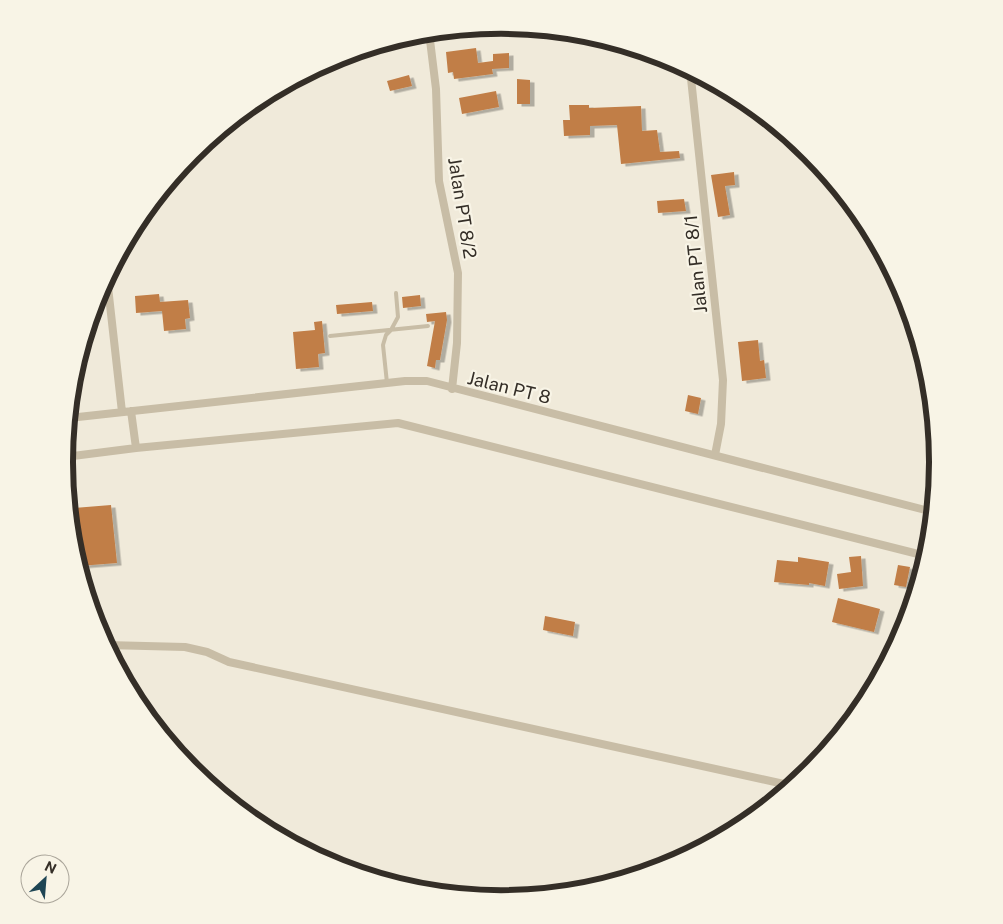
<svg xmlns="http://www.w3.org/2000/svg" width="1003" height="924" viewBox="0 0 1003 924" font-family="'Public Sans',sans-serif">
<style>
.building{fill:#c17e47;filter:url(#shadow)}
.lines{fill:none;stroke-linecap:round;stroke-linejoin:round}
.lane{stroke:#c8bda6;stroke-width:4}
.street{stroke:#c8bda6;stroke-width:8}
.secondary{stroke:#9b8c78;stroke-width:11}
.labels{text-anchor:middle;stroke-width:4.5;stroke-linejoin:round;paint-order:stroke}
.street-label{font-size:18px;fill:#342e27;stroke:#f8f4e6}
.rim{fill:none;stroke:#342e27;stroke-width:6}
</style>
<defs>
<filter id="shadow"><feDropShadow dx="4.5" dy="2.5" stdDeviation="0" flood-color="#0004"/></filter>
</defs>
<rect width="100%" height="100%" fill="#f0eada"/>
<path class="building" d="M 476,48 L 478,63 L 493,61 L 493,54 L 509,53 L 509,68 L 492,69 L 493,74 L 454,79 L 453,72 L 448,73 L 446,52 Z
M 409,75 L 412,86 L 390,91 L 387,81 Z
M 517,79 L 530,80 L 530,104 L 517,104 Z
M 496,91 L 499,107 L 462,114 L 459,98 Z
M 569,105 L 589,105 L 589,108 L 641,106 L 642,131 L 657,130 L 660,152 L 679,151 L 680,158 L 621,164 L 617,125 L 590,126 L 590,135 L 564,136 L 563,120 L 570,120 Z
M 734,172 L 735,185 L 725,186 L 730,215 L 718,217 L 711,175 Z
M 684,199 L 686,211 L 658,213 L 657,201 Z
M 159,294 L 160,302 L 188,300 L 190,318 L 185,319 L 186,329 L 164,331 L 162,311 L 136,313 L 135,296 Z
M 420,295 L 421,306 L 403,308 L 402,297 Z
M 372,302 L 373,311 L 337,314 L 336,305 Z
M 446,312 L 447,320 L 440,360 L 436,360 L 435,368 L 427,366 L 435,321 L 427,322 L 426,314 Z
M 322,321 L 325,353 L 318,354 L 319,367 L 296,369 L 293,332 L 315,330 L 314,322 Z
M 758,340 L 760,361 L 764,360 L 766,378 L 742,381 L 738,342 Z
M 688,395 L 701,398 L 698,414 L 685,411 Z
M 111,505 L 117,563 L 79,566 L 73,547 L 70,517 L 75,516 L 74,508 Z
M 861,556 L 863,586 L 839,589 L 837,574 L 851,572 L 849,557 Z
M 798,557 L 829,562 L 825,586 L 809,583 L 809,585 L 774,582 L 777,560 L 798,562 Z
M 898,565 L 910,567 L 906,587 L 894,585 Z
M 838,598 L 880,609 L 874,632 L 832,622 Z
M 545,616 L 575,622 L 573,636 L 543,630 Z"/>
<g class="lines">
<path class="lane" d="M 330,336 L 428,326
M 387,383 L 383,345 L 386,335 L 391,330 L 398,317 L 396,293"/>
<path class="street" d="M 429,32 L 436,89 L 439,181 L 458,273 L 457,343 L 452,389
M 690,69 L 723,380 L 721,424 L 715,455
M 107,278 L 122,412
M 131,411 L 136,448
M 69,418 L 405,381 L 427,381 L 933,512
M 65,457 L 136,448 L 398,423 L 926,556
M 106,645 L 185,647 L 207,652 L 229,662 L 793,786"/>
<path class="secondary" d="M 924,567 L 938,461"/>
</g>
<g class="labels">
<g class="street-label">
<text transform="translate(462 208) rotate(81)" y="6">Jalan PT 8/2</text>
<text transform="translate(696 264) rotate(-96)" y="6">Jalan PT 8/1</text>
<text transform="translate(509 388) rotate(14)" y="6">Jalan PT 8</text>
</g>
</g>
<path d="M0 0H1003V924H0ZM73 462a428 428 0 1 1 856 0a428 428 0 1 1-856 0Z" fill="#f8f4e6" fill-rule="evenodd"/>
<path class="rim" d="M73 462a428 428 0 1 1 856 0a428 428 0 1 1-856 0Z"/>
<g transform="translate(45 879) rotate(26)"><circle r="24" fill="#f8f4e6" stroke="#aaa59a"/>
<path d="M0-4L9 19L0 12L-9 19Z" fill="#1e4554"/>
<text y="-8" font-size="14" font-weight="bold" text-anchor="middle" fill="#342e27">N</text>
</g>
</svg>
